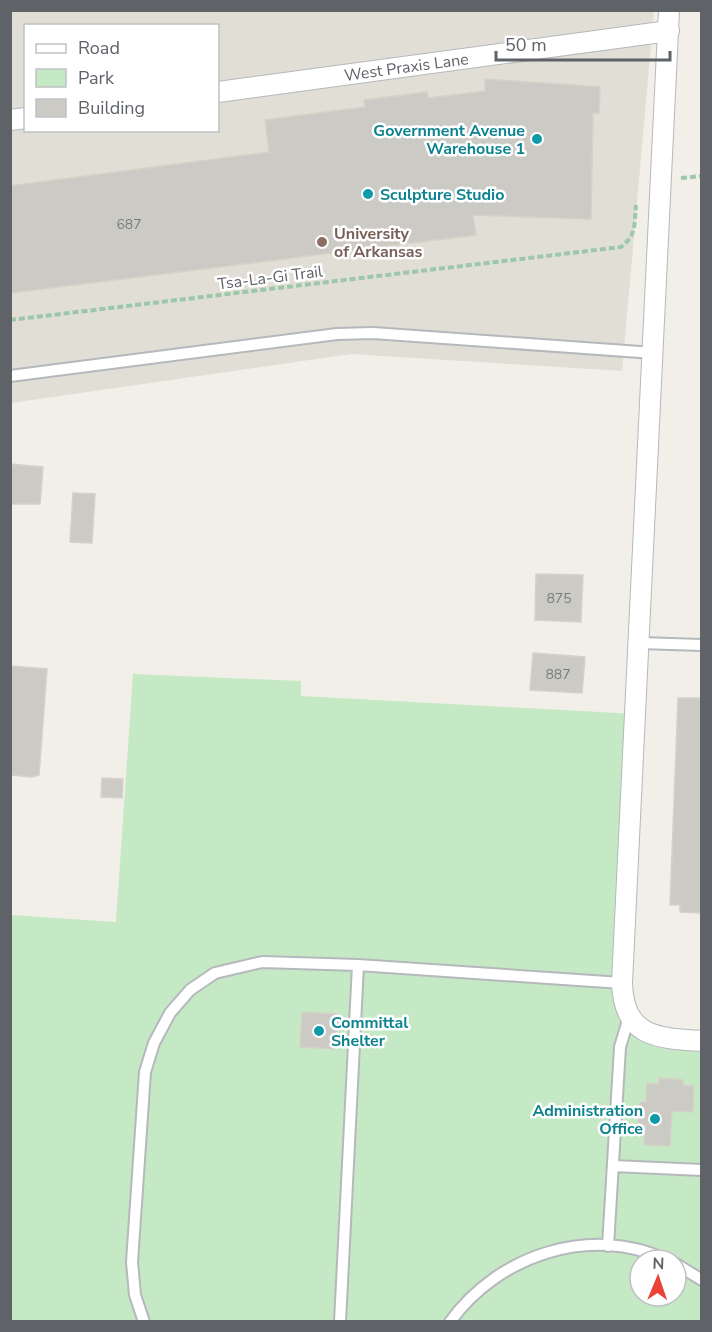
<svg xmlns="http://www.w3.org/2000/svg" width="712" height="1332" viewBox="0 0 712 1332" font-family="'Nunito Sans',sans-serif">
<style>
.education{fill:#e1ded6;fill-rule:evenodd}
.green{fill:#c5e8c5;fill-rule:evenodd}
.building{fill:#cccac5;stroke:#d6d1c6;stroke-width:1.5}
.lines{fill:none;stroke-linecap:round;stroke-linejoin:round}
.lane-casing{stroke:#b5b8bc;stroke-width:14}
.street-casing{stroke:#b5b8bc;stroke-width:22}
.path{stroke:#9cc7a9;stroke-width:4;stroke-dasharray:6 3;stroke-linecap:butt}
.lane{stroke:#fff;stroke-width:10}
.street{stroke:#fff;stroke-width:20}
.culture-dot{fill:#0f9aa8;stroke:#fff;stroke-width:2}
.education-dot{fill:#8d6e63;stroke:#fff;stroke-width:2}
.labels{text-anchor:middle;stroke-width:5;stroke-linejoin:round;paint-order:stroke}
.number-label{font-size:14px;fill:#7a7d7f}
.street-label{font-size:16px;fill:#5f6368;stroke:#fff}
.culture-label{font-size:16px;font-weight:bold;fill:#0d838f;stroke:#fff;text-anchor:end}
.education-label{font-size:16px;font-weight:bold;fill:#785e54;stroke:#fff;text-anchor:start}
</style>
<rect width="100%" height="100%" fill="#f1efe8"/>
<path class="education" d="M 10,11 L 654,11 L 622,371 L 351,354 L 11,403 ZM 26,26 L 218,26 L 218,130 L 26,130 Z"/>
<path class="green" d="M 133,674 L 301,681 L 301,696 L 636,714 L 629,1017 L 701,1041 L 701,1321 L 11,1321 L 10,915 L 116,922 ZM 640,1260 L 676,1260 L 676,1296 L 640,1296 Z"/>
<path class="building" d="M 485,79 L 600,87 L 599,113 L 593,113 L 591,219 L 473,215 L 476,235 L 10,293 L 10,186 L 269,152 L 265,120 L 365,107 L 364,100 L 427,92 L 428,98 L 485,91 Z
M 10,464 L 43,467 L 40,504 L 10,504 Z
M 73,493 L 95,494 L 92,543 L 70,542 Z
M 536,574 L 583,575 L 581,622 L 535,620 Z
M 533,653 L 585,657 L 582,693 L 530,690 Z
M 10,666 L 47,669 L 39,775 L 32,777 L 10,775 Z
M 678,698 L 702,698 L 702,913 L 680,912 L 680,905 L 670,905 Z
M 102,778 L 123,779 L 122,798 L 101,797 Z
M 302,1012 L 338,1014 L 336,1049 L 300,1047 Z
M 659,1078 L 683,1080 L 683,1085 L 694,1086 L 693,1112 L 672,1111 L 670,1146 L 644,1145 L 645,1126 L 638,1126 L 640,1102 L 646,1102 L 647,1083 L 659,1084 Z"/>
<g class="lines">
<g class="lane-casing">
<path id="lane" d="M 10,376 L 337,334 L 373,333 L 654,353
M 640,643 L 702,645
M 613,1166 L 702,1170
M 608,1246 L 620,1047 L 629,1017
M 676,1264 L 702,1280
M 144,1322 L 135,1295 L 132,1262 L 145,1072 L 154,1043 L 170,1013 L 190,990 L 215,973 L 262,962 L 358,965 L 622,983
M 340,1322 L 358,965
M 450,1322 C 498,1255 591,1224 667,1260"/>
</g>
<g class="street-casing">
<g id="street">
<path d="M 669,10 L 622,983 C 624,1037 656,1038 702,1041"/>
<path id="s1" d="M 218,92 L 669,31"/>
<path d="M 10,120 L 26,118"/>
</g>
</g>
<path class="path" d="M 681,178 L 702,176
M 10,320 L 621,247 C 637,235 634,223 636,205"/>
<use href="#lane" class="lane"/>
<use href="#street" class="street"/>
</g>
<g class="culture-dot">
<circle cx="537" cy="139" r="6"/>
<circle cx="368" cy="194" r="6"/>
<circle cx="319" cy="1031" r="6"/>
<circle cx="655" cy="1119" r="6"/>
</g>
<circle class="education-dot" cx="322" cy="242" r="6"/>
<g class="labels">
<g class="number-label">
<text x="129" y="229">687</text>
<text x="559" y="603">875</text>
<text x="558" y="679">887</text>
</g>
<g class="street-label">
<text dy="6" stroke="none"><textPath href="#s1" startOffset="190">West Praxis Lane</textPath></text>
<text transform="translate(270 277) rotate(-7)" y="6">Tsa-La-Gi Trail</text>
</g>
<g class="culture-label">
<text x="525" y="136">Government Avenue<tspan x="525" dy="18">Warehouse 1</tspan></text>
<text x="380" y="200" text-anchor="start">Sculpture Studio</text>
<text x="331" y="1028" text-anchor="start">Committal<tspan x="331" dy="18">Shelter</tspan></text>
<text x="643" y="1116">Administration<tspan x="643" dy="18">Office</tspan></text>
</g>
<g class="education-label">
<text x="334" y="239">University<tspan x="334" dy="18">of Arkansas</tspan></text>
</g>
</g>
<rect width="712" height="1332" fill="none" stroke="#5f6368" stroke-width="24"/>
<rect x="24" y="24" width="195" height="108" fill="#ffffff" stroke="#bfc1c3" stroke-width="1.5"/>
<rect x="36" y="44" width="30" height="9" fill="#ffffff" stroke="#bfc1c3" stroke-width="1.5"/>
<text x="78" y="54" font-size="18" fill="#5f6368">Road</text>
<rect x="36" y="69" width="30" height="18" fill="#c5e8c5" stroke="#bfc1c3" stroke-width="1.5"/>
<text x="78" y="84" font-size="18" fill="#5f6368">Park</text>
<rect x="36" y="99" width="30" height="18" fill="#cccac5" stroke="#bfc1c3" stroke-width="1.5"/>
<text x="78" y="114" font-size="18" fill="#5f6368">Building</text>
<g transform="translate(658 1278) rotate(2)"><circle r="28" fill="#ffffff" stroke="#bfc1c3" stroke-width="1.5"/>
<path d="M0-4.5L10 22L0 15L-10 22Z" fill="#ea4335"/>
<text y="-9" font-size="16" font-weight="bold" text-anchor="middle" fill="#5f6368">N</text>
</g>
<path d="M496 51v9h174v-9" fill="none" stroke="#5f6368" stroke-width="3"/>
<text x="505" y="51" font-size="18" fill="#5f6368" stroke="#ffffff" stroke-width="4.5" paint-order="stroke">50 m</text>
</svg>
